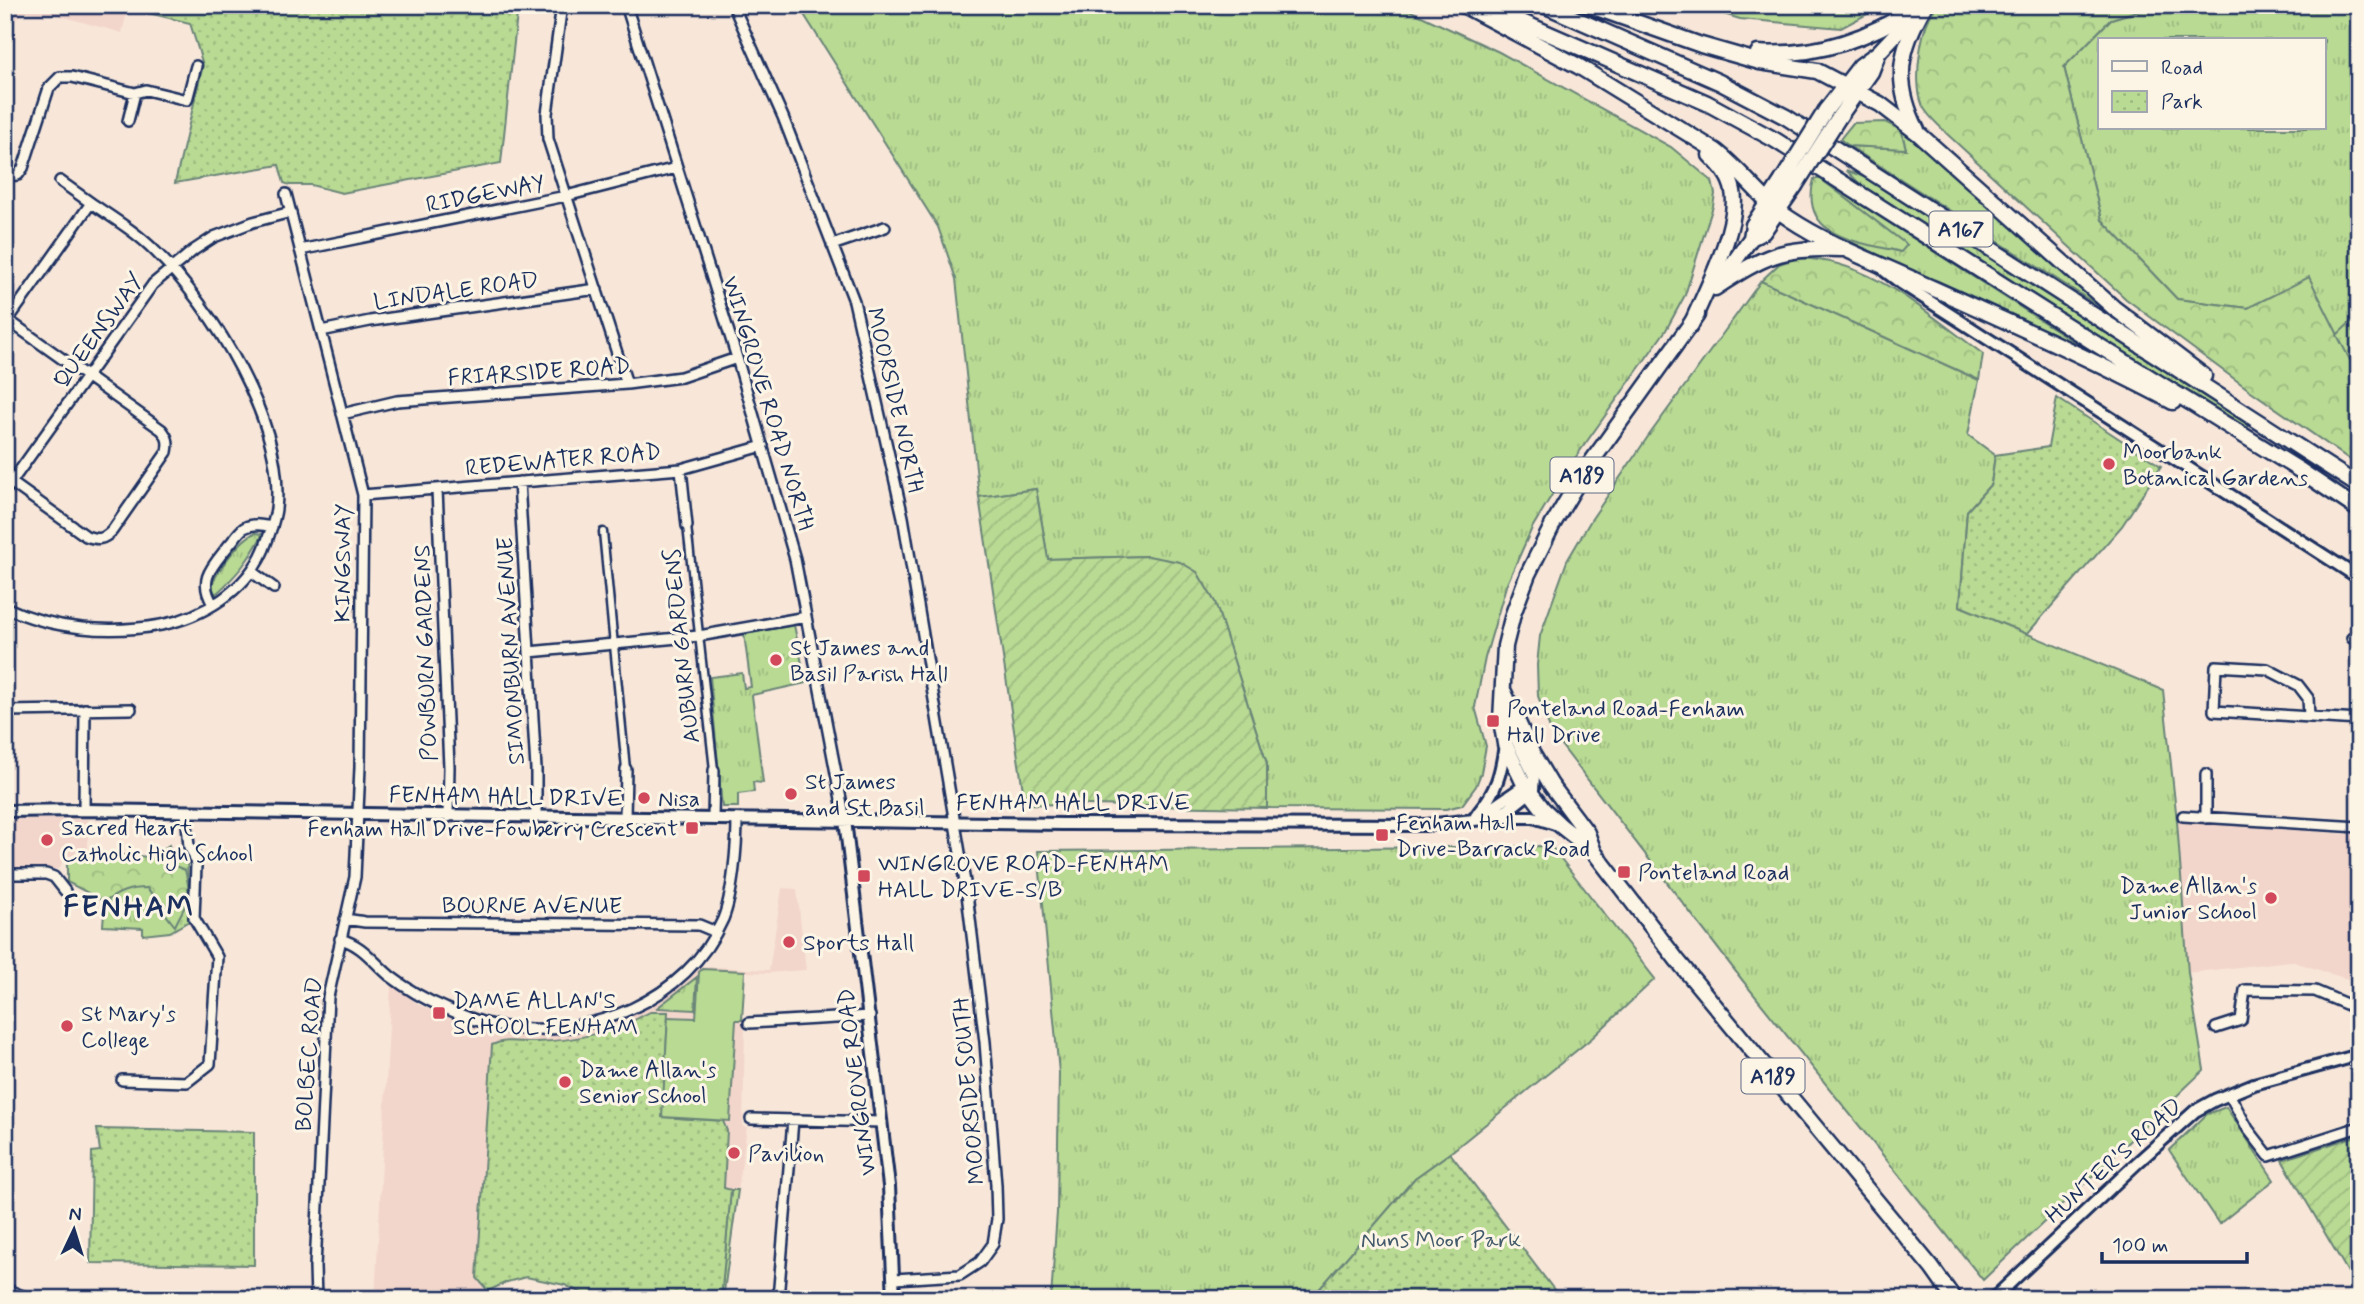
<svg xmlns="http://www.w3.org/2000/svg" width="2364" height="1304" viewBox="0 0 2364 1304" font-family="Mynerve,sans-serif">
<style>
.built{fill:#f3d6cb}
.grass{fill:url(#grass-tufts);stroke:#6a8478;stroke-width:2;fill-rule:evenodd}
.forest{fill:url(#forest-crowns);stroke:#6a8478;stroke-width:2}
.wetland{fill:url(#wetland-marsh);stroke:#6a8478;stroke-width:2}
.park{fill:url(#park-dots);stroke:#6a8478;stroke-width:2}
.garden{fill:url(#garden-furrows);stroke:#6a8478;stroke-width:2}
.pitch{fill:#b8da93;stroke:#6a8478;stroke-width:2}
.lines{fill:none;stroke-linecap:round;stroke-linejoin:round}
.pedestrian-casing{stroke:#1b2f5e;stroke-width:11}
.minor-casing{stroke:#1b2f5e;stroke-width:14}
.tertiary-casing{stroke:#1b2f5e;stroke-width:16}
.primary-casing{stroke:#1b2f5e;stroke-width:19}
.trunk-casing{stroke:#1b2f5e;stroke-width:19}
.pedestrian{stroke:#fcf5e5;stroke-width:6}
.minor{stroke:#fcf5e5;stroke-width:9}
.tertiary{stroke:#fcf5e5;stroke-width:10}
.primary{stroke:#fcf5e5;stroke-width:14}
.trunk{stroke:#fcf5e5;stroke-width:14}
.primary-bridge-casing{stroke:#1b2f5e;stroke-width:19;stroke-linecap:butt}
.primary-bridge{stroke:#fcf5e5;stroke-width:14}
.poi-dot{fill:#d1495b;stroke:#fcf5e5;stroke-width:2.5}
.labels{text-anchor:middle;stroke-width:6;stroke-linejoin:round;paint-order:stroke}
.shield{fill:#fcf5e5;stroke:#5e6a86;stroke-width:2}
.shield-label{font-size:21px;font-weight:bold;fill:#1b2f5e}
.street-label{font-size:23px;fill:#1b2f5e;stroke:#fcf5e5}
.poi-label{font-size:23px;fill:#1b2f5e;stroke:#fcf5e5;text-anchor:start}
.park-label{font-size:23px;fill:#425a6b;stroke:#fcf5e5}
.district-label{font-size:30px;font-weight:bold;letter-spacing:2px;fill:#1b2f5e;stroke:#fcf5e5}
</style>
<defs>
<pattern id="grass-tufts" width="24" height="20" patternUnits="userSpaceOnUse" patternTransform="scale(1.75)"><rect width="24" height="20" fill="#b8da93"/><path d="M3 7l-1-3M5 7V3M7 7l1-3M15 17l-1-3M17 17v-4M19 17l1-3" fill="none" stroke="#9ebb81"/></pattern>
<pattern id="forest-crowns" width="20" height="18" patternUnits="userSpaceOnUse" patternTransform="scale(1.75)"><rect width="20" height="18" fill="#b8da93"/><path d="M2 6a3 3 0 1 1 6 0M12 15a3 3 0 1 1 6 0" fill="none" stroke="#9ebb81"/></pattern>
<pattern id="wetland-marsh" width="20" height="14" patternUnits="userSpaceOnUse" patternTransform="scale(1.75)"><rect width="20" height="14" fill="#b8da93"/><path d="M1 5h8M5 5V1M11 12h8M15 12V8" fill="none" stroke="#9ebb81"/></pattern>
<pattern id="park-dots" width="8" height="8" patternUnits="userSpaceOnUse" patternTransform="scale(1.75)"><rect width="8" height="8" fill="#b8da93"/><path d="M2 2h.1M6 6h.1" fill="none" stroke="#9ebb81" stroke-width="1.8" stroke-linecap="round"/></pattern>
<pattern id="garden-furrows" width="10" height="10" patternUnits="userSpaceOnUse" patternTransform="scale(1.75)"><rect width="10" height="10" fill="#b8da93"/><path d="M-1 1l2-2M0 10L10 0M9 11l2-2" fill="none" stroke="#9ebb81"/></pattern>
</defs>
<rect width="100%" height="100%" fill="#f8e7d9"/>
<filter id="ink" filterUnits="userSpaceOnUse"><feTurbulence type="fractalNoise" baseFrequency=".0143" numOctaves="2"/><feDisplacementMap in="SourceGraphic" scale="14" xChannelSelector="R" yChannelSelector="G"/><feConvolveMatrix kernelMatrix="1 2 1 2 8 2 1 2 1" color-interpolation-filters="sRGB"/></filter>
<g filter="url(#ink)">
<path class="built" d="M 5,5 L 129,5 L 122,33 L 49,13 L 24,12 L 5,29 Z
M 5,819 L 88,819 L 88,854 L 64,857 L 60,869 L 5,869 Z
M 2177,821 L 2359,835 L 2359,983 L 2291,961 L 2188,973 Z
M 782,888 L 797,889 L 806,970 L 769,973 L 745,972 L 742,1020 L 745,1031 L 743,1127 L 747,1127 L 723,1299 L 594,1299 L 565,1285 L 526,1277 L 507,1282 L 473,1299 L 375,1299 L 391,984 L 419,1005 L 470,1027 L 529,1036 L 586,1031 L 612,1023 L 640,1011 L 663,997 L 700,966 L 769,970 Z"/>
<path class="grass" d="M 798,5 L 1398,5 L 1499,52 L 1671,147 L 1712,181 L 1715,194 L 1713,206 L 1685,295 L 1666,330 L 1568,468 L 1532,528 L 1506,586 L 1485,658 L 1475,707 L 1486,746 L 1481,773 L 1476,786 L 1462,805 L 1446,809 L 1267,808 L 1267,764 L 1215,603 L 1197,572 L 1148,556 L 1048,559 L 1036,489 L 979,497 L 956,279 L 938,227 Z
M 1694,5 L 1884,5 L 1841,28 L 1740,19 Z
M 2157,5 L 2359,5 L 2359,377 L 2309,278 L 2248,308 L 2177,299 L 2102,220 L 2064,67 L 2111,19 ZM 2100,40 L 2324,40 L 2324,128 L 2100,128 Z
M 1901,130 L 1921,142 L 2100,301 L 2097,305 L 1849,146 L 1906,149 Z
M 1846,170 L 1874,181 L 2099,325 L 2249,425 L 2247,428 L 2132,360 L 1865,189 Z
M 1821,179 L 2098,357 L 1838,236 L 1901,252 Z
M 1761,281 L 1979,380 L 1968,435 L 1995,455 L 1991,484 L 1967,511 L 1960,606 L 2163,690 L 2177,821 L 2188,973 L 2204,1070 L 1983,1280 L 1743,981 L 1551,732 L 1538,696 L 1537,665 L 1540,636 L 1567,561 L 1591,520 L 1647,438 Z
M 255,533 L 263,534 C 248,561 239,573 216,594 L 211,588 C 215,573 240,539 255,533 Z
M 794,625 L 806,683 L 752,695 L 763,783 L 753,782 L 754,792 L 738,794 L 738,807 L 722,807 L 710,677 L 742,673 L 744,688 L 751,687 L 744,634 Z
M 1551,846 L 1655,979 L 1592,1038 L 1450,1153 L 1415,1178 L 1311,1299 L 1051,1299 L 1057,1212 L 1059,1073 L 1038,851 Z
M 187,853 L 189,921 L 170,932 L 143,935 L 143,928 L 103,926 C 105,864 152,884 187,853 Z
M 697,977 L 695,1010 L 657,1008 Z
M 2226,1107 L 2274,1180 L 2219,1224 L 2169,1150 L 2207,1114 Z"/>
<path class="forest" d="M 1938,5 L 2157,5 L 2111,19 L 2064,67 L 2102,220 L 2177,299 L 2248,308 L 2309,277 L 2359,377 L 2359,466 L 2248,389 L 2126,299 L 1946,133 C 1939,125 1925,114 1922,104 C 1913,81 1920,23 1938,5 Z
M 1885,122 L 1901,130 L 1906,149 L 1849,146 L 1840,139 L 1853,123 Z
M 1814,179 L 1821,179 L 1907,245 L 1901,252 C 1860,242 1798,238 1814,179 Z
M 1794,259 C 1864,254 1929,315 1983,354 L 1979,380 L 1761,281 L 1779,264 Z
M 169,845 L 175,866 L 185,870 C 193,901 187,900 175,926 C 164,914 158,900 147,888 C 129,888 119,892 105,902 L 67,882 L 67,861 L 94,856 L 123,855 L 151,857 Z
M 731,1190 L 738,1190 L 723,1299 L 721,1299 Z"/>
<path class="wetland" d="M 2359,314 L 2359,377 L 2337,335 Z"/>
<path class="park" d="M 129,5 L 518,5 L 501,163 L 342,193 L 311,185 L 290,185 L 284,183 L 279,165 L 175,183 L 203,65 L 190,23 L 128,8 Z
M 2057,398 L 2161,466 L 2122,526 L 2027,634 L 1960,606 L 1967,511 L 1991,484 L 1995,455 L 2048,447 Z
M 650,1012 L 668,1012 L 663,1117 L 723,1121 L 727,1131 L 724,1188 L 731,1190 L 721,1299 L 594,1299 L 565,1285 L 526,1277 L 507,1282 L 488,1291 L 477,1278 L 492,1045 C 506,1038 520,1043 535,1042 C 577,1041 614,1032 650,1012 Z
M 97,1129 L 254,1132 L 254,1265 L 90,1263 L 92,1152 L 100,1151 Z
M 1450,1153 L 1561,1299 L 1311,1299 L 1415,1178 Z"/>
<path class="garden" d="M 1036,489 L 1048,559 L 1148,556 L 1180,562 L 1197,572 L 1215,602 L 1267,764 L 1267,808 L 1025,804 L 979,497 Z
M 2359,1135 L 2359,1291 L 2282,1160 Z"/>
<path class="pitch" d="M 702,969 L 745,971 L 742,1020 L 736,1020 L 730,1121 L 662,1117 L 668,1017 L 696,1018 L 699,972 Z"/>
<g class="lines">
<g class="pedestrian-casing">
<path id="pedestrian" d="M 687,526 L 714,770
M 603,532 L 626,769"/>
</g>
<g class="minor-casing">
<path id="minor" d="M 567,5 L 561,12 L 547,114 L 548,139 L 627,384
M 626,5 L 737,358 L 795,559 L 845,820
M 733,5 L 783,117 L 854,301 L 903,517 L 967,894 L 985,1042 L 996,1185 L 997,1219 L 993,1244 L 980,1262 L 960,1275 L 894,1279
M 128,121 L 135,93
M 5,176 L 18,175 L 23,168 L 49,88 L 60,77 L 72,77 L 135,93 L 146,90 L 187,100 L 196,66
M 60,181 L 91,203
M 286,194 L 363,495 L 360,767 L 355,877 L 328,997 L 315,1267 L 316,1299
M 832,245 L 885,227
M 300,250 L 566,196 L 676,168
M 5,318 L 162,430 C 168,438 169,442 167,452 L 112,531 C 103,540 98,540 86,536 L 5,478
M 321,331 L 370,321 L 597,289
M 342,414 L 397,401 L 627,384 L 681,377 L 737,358
M 681,469 L 687,526
M 519,482 L 536,769 L 536,817
M 437,489 L 449,767 L 448,817
M 5,491 L 153,284 L 194,250 L 214,237 L 253,222 L 291,212
M 363,495 L 681,469 L 763,446
M 252,572 L 274,588
M 213,604 C 197,579 213,566 229,545 C 234,540 238,532 244,528 C 253,523 263,525 272,527
M 5,607 C 53,630 110,634 161,625 C 203,617 247,590 264,549 C 269,536 274,523 276,509 C 286,424 213,308 155,251 C 136,232 113,218 91,203 L 8,320
M 2352,638 L 2359,639
M 529,652 L 699,636 L 806,617
M 5,711 L 131,709
M 2309,716 L 2308,698 L 2298,685 L 2267,669 L 2216,666 L 2214,711 L 2359,720
M 84,810 L 85,709
M 2183,816 L 2359,827
M 2206,818 L 2206,774
M 625,819 L 626,769
M 713,819 L 714,770
M 5,874 L 46,874 L 54,877 L 65,891
M 345,919 L 365,922 L 699,925 L 716,932
M 340,939 C 363,945 372,961 390,976 C 407,989 426,1000 445,1008 C 464,1016 485,1025 506,1027 C 590,1039 687,1001 723,919 C 733,894 737,846 737,819
M 749,1023 L 870,1016
M 2216,1028 L 2241,1020 L 2245,990 L 2315,991 L 2353,1007 L 2359,1030
M 122,1080 L 187,1082 L 210,1064 L 217,957 L 194,918 L 196,865 L 194,855 L 189,847 L 186,812
M 2229,1094 L 2248,1129 L 2269,1156 L 2359,1127
M 751,1119 L 882,1122
M 5,1289 L 30,1299
M 778,1299 L 793,1120"/>
</g>
<g class="tertiary-casing">
<path id="tertiary" d="M 1885,271 L 1901,283 L 2359,578
M 5,811 L 84,810 L 1063,824 L 1426,825 L 1493,818 L 1509,809 L 1533,790 L 1534,776 L 1511,729 L 1507,705
M 1478,813 C 1497,790 1501,773 1505,745
M 1476,816 L 1486,812 L 1530,782
M 1499,817 L 1533,817 L 1555,824
M 845,820 L 889,1186 L 894,1299
M 1993,1299 L 2138,1162 L 2195,1111 L 2215,1100 L 2254,1084 L 2359,1055"/>
</g>
<g class="primary-casing">
<path id="primary" d="M 1826,110 L 1860,66 L 1878,53 L 1920,8
M 1839,117 L 1871,72 L 1878,54
M 1751,238 L 1763,232 L 1795,186
M 1717,286 L 1751,238 L 1753,225 L 1783,179
M 1697,315 L 1582,475 L 1553,524 L 1528,574 L 1513,614 L 1505,646 L 1501,720 L 1505,744 L 1524,784 L 1543,809 L 1561,826 L 1594,852 L 1677,960 L 1932,1268 L 1954,1299
M 1504,692 L 1532,753 L 1551,785 L 1587,833 L 1594,852"/>
</g>
<g class="trunk-casing">
<path id="trunk" d="M 1463,5 L 1578,66 L 1716,151 C 1742,171 1762,201 1790,219 C 1829,245 1876,262 1919,282 C 2004,320 2090,358 2173,402
M 1483,5 L 1707,103 L 1775,140 L 2096,344 L 2301,471 L 2359,510
M 1544,5 L 1719,82 L 1786,117 L 2359,486
M 1588,5 L 1701,45 L 1760,62 L 1817,71 L 1880,104 L 1919,134 L 2114,308 L 2204,376
M 1758,53 C 1818,57 1870,38 1920,5
M 1917,130 C 1893,82 1899,50 1925,5
M 1715,288 C 1766,255 1781,247 1842,249
M 1691,325 C 1705,292 1740,226 1733,191 C 1730,176 1721,166 1710,155"/>
</g>
<use href="#pedestrian" class="pedestrian"/>
<use href="#minor" class="minor"/>
<use href="#tertiary" class="tertiary"/>
<use href="#primary" class="primary"/>
<use href="#trunk" class="trunk"/>
<g class="primary-bridge-casing">
<path id="primary-bridge" d="M 1783,179 L 1826,110
M 1795,186 L 1839,117"/>
</g>
<use href="#primary-bridge" class="primary-bridge"/>
</g>
</g>
<g class="poi-dot">
<circle cx="2109" cy="464" r="7"/>
<circle cx="776" cy="660" r="7"/>
<rect x="1486" y="714" width="14" height="14" rx="3.5"/>
<circle cx="791" cy="794" r="7"/>
<circle cx="644" cy="798" r="7"/>
<rect x="685" y="821" width="14" height="14" rx="3.5"/>
<rect x="1375" y="828" width="14" height="14" rx="3.5"/>
<circle cx="47" cy="840" r="7"/>
<rect x="1617" y="865" width="14" height="14" rx="3.5"/>
<rect x="857" y="869" width="14" height="14" rx="3.5"/>
<circle cx="2271" cy="898" r="7"/>
<circle cx="789" cy="942" r="7"/>
<rect x="432" y="1006" width="14" height="14" rx="3.5"/>
<circle cx="67" cy="1026" r="7"/>
<circle cx="565" cy="1082" r="7"/>
<circle cx="734" cy="1153" r="7"/>
</g>
<g class="labels">
<g class="shield">
<rect x="1929.5" y="211.5" width="63" height="35" rx="5"/>
<rect x="1550.5" y="457.5" width="63" height="35" rx="5"/>
<rect x="1741.5" y="1058.5" width="63" height="35" rx="5"/>
</g>
<g class="shield-label">
<text x="1961" y="236">A167</text>
<text x="1582" y="482">A189</text>
<text x="1773" y="1083">A189</text>
</g>
<g class="street-label">
<text transform="translate(485 193) rotate(-11)" y="8">RIDGEWAY</text>
<text transform="translate(456 290) rotate(-8)" y="8">LINDALE ROAD</text>
<text transform="translate(98 330) rotate(-54)" y="8">QUEENSWAY</text>
<text transform="translate(539 371) rotate(-4)" y="8">FRIARSIDE ROAD</text>
<text transform="translate(896 400) rotate(77)" y="8">MOORSIDE NORTH</text>
<text transform="translate(769 403) rotate(73)" y="8">WINGROVE ROAD NORTH</text>
<text transform="translate(563 459) rotate(-5)" y="8">REDEWATER ROAD</text>
<text transform="translate(342 563) rotate(-90)" y="8">KINGSWAY</text>
<text transform="translate(681 646) rotate(-96)" y="8">AUBURN GARDENS</text>
<text transform="translate(510 651) rotate(-93)" y="8">SIMONBURN AVENUE</text>
<text transform="translate(425 653) rotate(-92)" y="8">POWBURN GARDENS</text>
<text transform="translate(506 796) rotate(1)" y="8">FENHAM HALL DRIVE</text>
<text x="1073" y="810">FENHAM HALL DRIVE</text>
<text x="532" y="913">BOURNE AVENUE</text>
<text transform="translate(308 1054) rotate(-86)" y="8">BOLBEC ROAD</text>
<text transform="translate(856 1082) rotate(-97)" y="8">WINGROVE ROAD</text>
<text transform="translate(968 1091) rotate(-95)" y="8">MOORSIDE SOUTH</text>
<text transform="translate(2113 1160) rotate(-42)" y="8">HUNTER'S ROAD</text>
</g>
<g class="poi-label">
<text x="2123" y="459">Moorbank<tspan x="2123" dy="26">Botanical Gardens</tspan></text>
<text x="790" y="655">St James and<tspan x="790" dy="26">Basil Parish Hall</tspan></text>
<text x="1507" y="716">Ponteland Road-Fenham<tspan x="1507" dy="26">Hall Drive</tspan></text>
<text x="805" y="789">St James<tspan x="805" dy="26">and St Basil</tspan></text>
<text x="658" y="806">Nisa</text>
<text x="1396" y="830">Fenham Hall<tspan x="1396" dy="26">Drive-Barrack Road</tspan></text>
<text x="61" y="835">Sacred Heart<tspan x="61" dy="26">Catholic High School</tspan></text>
<text x="678" y="836" text-anchor="end">Fenham Hall Drive-Fowberry Crescent</text>
<text x="878" y="871">WINGROVE ROAD-FENHAM<tspan x="878" dy="26">HALL DRIVE-S/B</tspan></text>
<text x="1638" y="880">Ponteland Road</text>
<text x="2257" y="893" text-anchor="end">Dame Allan's<tspan x="2257" dy="26">Junior School</tspan></text>
<text x="803" y="950">Sports Hall</text>
<text x="453" y="1008">DAME ALLAN'S<tspan x="453" dy="26">SCHOOL FENHAM</tspan></text>
<text x="81" y="1021">St Mary's<tspan x="81" dy="26">College</tspan></text>
<text x="579" y="1077">Dame Allan's<tspan x="579" dy="26">Senior School</tspan></text>
<text x="748" y="1161">Pavilion</text>
</g>
<g class="park-label">
<text x="1441" y="1247">Nuns Moor Park</text>
</g>
<g class="district-label">
<text x="129" y="916">FENHAM</text>
</g>
</g>
<rect width="2364" height="1304" fill="none" stroke="#fcf5e5" stroke-width="28"/>
<rect x="14" y="14" width="2336" height="1276" fill="none" stroke="#1b2f5e" stroke-width="2.5" filter="url(#ink)"/>
<rect x="2098" y="38" width="228" height="91" fill="#fcf5e5" stroke="#a2a6af" stroke-width="2"/>
<rect x="2112" y="61" width="35" height="10" fill="#fcf5e5" stroke="#a2a6af" stroke-width="2"/>
<text x="2161" y="74" font-size="21" fill="#1b2f5e">Road</text>
<rect x="2112" y="91" width="35" height="21" fill="url(#park-dots)" stroke="#a2a6af" stroke-width="2"/>
<text x="2161" y="108" font-size="21" fill="#1b2f5e">Park</text>
<g transform="translate(74 1230) rotate(4)" stroke="#fcf5e5" stroke-width="5" paint-order="stroke">
<path d="M0-5L12 26L0 18L-12 26Z" fill="#1b2f5e"/>
<text y="-10" font-size="19" font-weight="bold" text-anchor="middle" fill="#1b2f5e">N</text>
</g>
<path d="M2102 1252v10h145v-10" fill="none" stroke="#1b2f5e" stroke-width="3.5"/>
<text x="2112" y="1252" font-size="21" fill="#1b2f5e" stroke="#fcf5e5" stroke-width="5" paint-order="stroke">100 m</text>
</svg>
